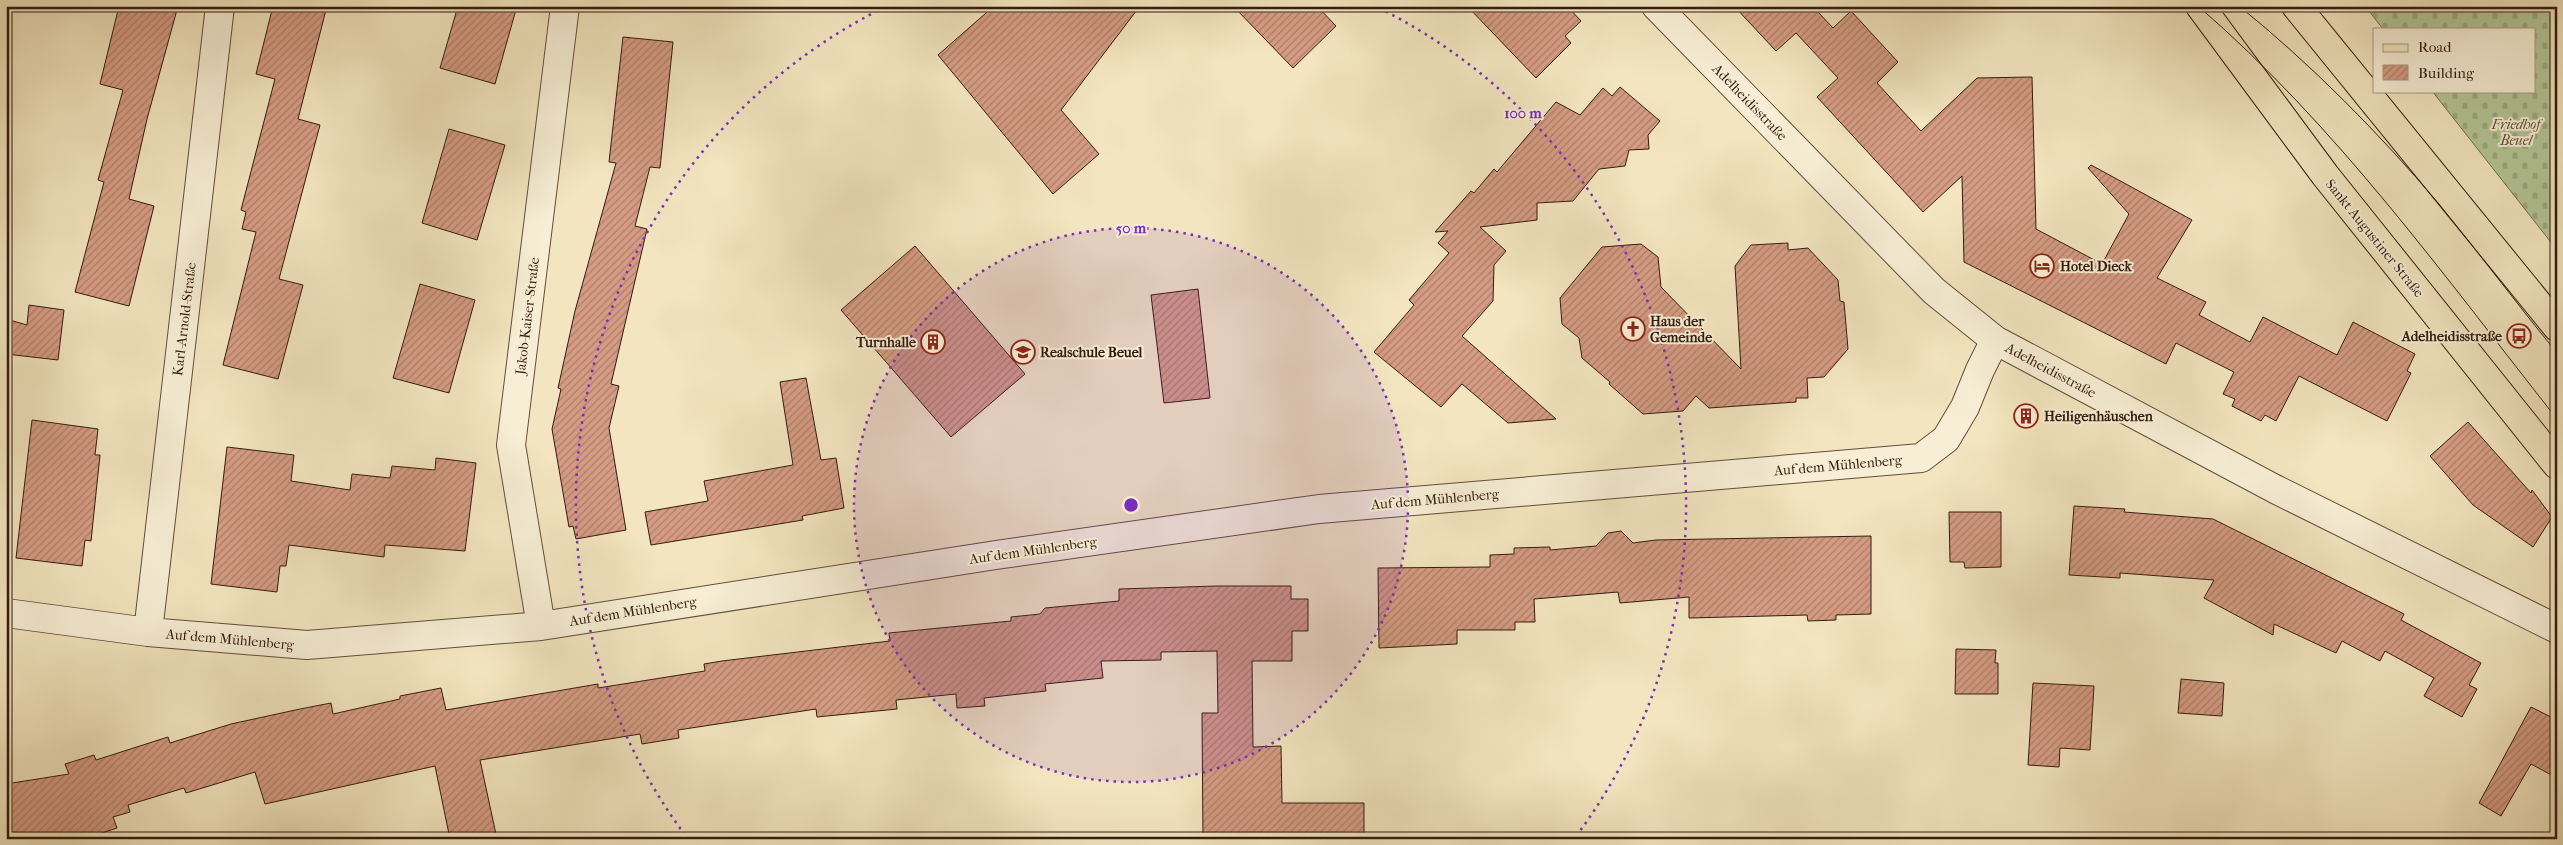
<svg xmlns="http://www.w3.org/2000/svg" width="2563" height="845" viewBox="0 0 2563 845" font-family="'IM FELL French Canon',serif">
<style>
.cemetery{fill:url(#cemetery-stones);stroke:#747052}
.building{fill:url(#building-hatch);stroke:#331b0e}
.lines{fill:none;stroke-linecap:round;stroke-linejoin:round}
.minor-casing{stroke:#634e3a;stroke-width:30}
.major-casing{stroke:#331b0e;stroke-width:30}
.minor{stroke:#f7eed5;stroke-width:28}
.major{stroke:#f2e5bf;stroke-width:28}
.tram{stroke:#331b0e;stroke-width:1}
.ring{fill:none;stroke:#7b2cbf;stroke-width:2.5;stroke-dasharray:2.5 5}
.labels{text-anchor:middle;stroke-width:4;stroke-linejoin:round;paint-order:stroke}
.street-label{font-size:14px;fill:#331b0e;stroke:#f7eed5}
.park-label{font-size:14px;font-style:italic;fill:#5a4e37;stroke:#f7eed5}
.poi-label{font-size:14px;font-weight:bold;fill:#331b0e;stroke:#f7eed5;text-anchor:start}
.centre{fill:#7b2cbf;stroke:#f7eed5;stroke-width:2.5}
.ring-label{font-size:15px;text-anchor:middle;font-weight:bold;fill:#7b2cbf;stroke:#f7eed5;stroke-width:4;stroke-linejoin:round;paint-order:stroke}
</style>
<defs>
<pattern id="cemetery-stones" width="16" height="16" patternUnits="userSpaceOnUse" patternTransform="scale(1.25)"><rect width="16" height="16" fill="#b4c697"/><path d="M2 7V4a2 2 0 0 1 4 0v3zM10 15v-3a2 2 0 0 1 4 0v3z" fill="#9baa81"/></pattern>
<pattern id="building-hatch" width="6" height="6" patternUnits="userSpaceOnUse" patternTransform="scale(1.25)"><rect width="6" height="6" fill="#d59c83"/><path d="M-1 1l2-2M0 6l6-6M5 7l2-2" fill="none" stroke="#ad7e6a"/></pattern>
</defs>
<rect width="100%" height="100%" fill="#f2e5bf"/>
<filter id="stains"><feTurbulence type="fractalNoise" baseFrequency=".004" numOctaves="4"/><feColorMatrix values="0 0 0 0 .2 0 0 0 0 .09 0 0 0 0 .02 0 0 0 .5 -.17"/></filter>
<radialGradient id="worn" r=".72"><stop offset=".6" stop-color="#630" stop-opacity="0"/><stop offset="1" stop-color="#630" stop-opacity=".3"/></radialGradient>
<path class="cemetery" d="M 2365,6 L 2557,6 L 2557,250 L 2432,91 L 2534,91 L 2534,29 L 2383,29 Z"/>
<path class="building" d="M 119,6 L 178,6 L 147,119 L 129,199 L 154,206 L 129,306 L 75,292 L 104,182 L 98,180 L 123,90 L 100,84 Z
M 273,6 L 327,6 L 298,119 L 320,125 L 279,279 L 303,285 L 278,379 L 223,365 L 256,232 L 242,229 L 246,212 L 241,210 L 275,79 L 256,74 Z
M 458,6 L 517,6 L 495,84 L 440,68 Z
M 994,6 L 1140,6 L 1061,110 L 1099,154 L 1053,194 L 938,55 Z
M 1233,6 L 1317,6 L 1336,26 L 1293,68 Z
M 1467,6 L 1567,6 L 1581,21 L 1565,36 L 1571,43 L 1536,78 Z
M 1734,6 L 1824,6 L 1818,12 L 1833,28 L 1851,11 L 1898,62 L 1877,83 L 1921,131 L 1977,78 L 2032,77 L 2036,229 L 2102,264 L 2129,214 L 2088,168 L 2091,165 L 2192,220 L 2157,278 L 2206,302 L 2199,315 L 2250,342 L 2263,317 L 2337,355 L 2353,322 L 2415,354 L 2407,371 L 2411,373 L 2387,421 L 2299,376 L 2276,421 L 2265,415 L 2261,421 L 2232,406 L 2235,399 L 2223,394 L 2234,372 L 2176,343 L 2166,364 L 1964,262 L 1962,176 L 1923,212 L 1817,97 L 1838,78 L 1796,33 L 1776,51 Z
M 623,37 L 673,42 L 660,168 L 650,167 L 635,226 L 647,229 L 611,384 L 619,386 L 609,428 L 626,530 L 576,539 L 573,526 L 569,527 L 552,429 L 561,389 L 558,388 L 575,311 L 616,163 L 609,162 Z
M 1620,87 L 1660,121 L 1648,135 L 1649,149 L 1629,150 L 1625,166 L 1599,169 L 1573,201 L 1537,203 L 1537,220 L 1480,227 L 1506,251 L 1494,265 L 1493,301 L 1462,336 L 1556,419 L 1508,423 L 1462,384 L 1441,407 L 1374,352 L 1414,305 L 1409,300 L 1449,253 L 1438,243 L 1448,231 L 1435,232 L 1471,191 L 1474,193 L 1494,169 L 1497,172 L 1556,102 L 1580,115 L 1603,88 L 1612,96 Z
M 449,129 L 505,145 L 477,240 L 422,223 Z
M 1788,243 L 1788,250 L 1808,248 L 1838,280 L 1840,301 L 1844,302 L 1848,349 L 1824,377 L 1807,378 L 1808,398 L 1796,398 L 1796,402 L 1709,408 L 1696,396 L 1683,411 L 1643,414 L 1609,384 L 1610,382 L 1582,358 L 1579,338 L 1562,324 L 1560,298 L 1602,247 L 1641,244 L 1658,257 L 1661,287 L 1741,369 L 1735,266 L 1751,245 Z
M 915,246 L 1025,374 L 951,437 L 841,310 Z
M 420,284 L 475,300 L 449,393 L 393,378 Z
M 1198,289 L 1210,398 L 1164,403 L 1151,295 Z
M 29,305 L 64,310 L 58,360 L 6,354 L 6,319 L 27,325 Z
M 806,378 L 821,460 L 836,458 L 844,508 L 802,516 L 803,520 L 651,545 L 645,512 L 708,501 L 704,481 L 793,465 L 780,382 Z
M 32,420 L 98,429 L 95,455 L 100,455 L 91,541 L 85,540 L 82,566 L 16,558 Z
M 2468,422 L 2531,493 L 2532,490 L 2552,517 L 2533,547 L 2473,505 L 2430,456 Z
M 227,447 L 294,455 L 291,481 L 350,490 L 352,474 L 390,478 L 392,466 L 435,470 L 436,458 L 476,463 L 465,551 L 385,545 L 384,557 L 289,545 L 286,566 L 280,566 L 277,592 L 211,584 Z
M 2074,506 L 2125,509 L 2124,512 L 2213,519 L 2404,614 L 2401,620 L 2481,663 L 2469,685 L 2477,689 L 2462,717 L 2424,696 L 2434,678 L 2385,651 L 2380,661 L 2342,641 L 2336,653 L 2274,624 L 2273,635 L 2204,598 L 2214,580 L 2120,573 L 2120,578 L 2069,575 Z
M 1949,512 L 2001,512 L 2001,567 L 1965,568 L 1964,562 L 1950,562 Z
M 1621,531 L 1633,543 L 1656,540 L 1871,536 L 1871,614 L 1836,615 L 1836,620 L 1808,621 L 1807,615 L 1689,618 L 1689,597 L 1620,603 L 1618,592 L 1534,599 L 1535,622 L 1515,622 L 1515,630 L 1457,630 L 1457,644 L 1379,648 L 1378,568 L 1490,567 L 1490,555 L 1514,554 L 1514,548 L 1550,547 L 1550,550 L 1596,546 L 1608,533 Z
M 1217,586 L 1291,586 L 1291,599 L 1308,599 L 1308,631 L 1292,631 L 1292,661 L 1252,661 L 1253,747 L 1281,746 L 1282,803 L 1364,803 L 1364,839 L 1203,839 L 1202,713 L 1218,713 L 1217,651 L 1161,652 L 1161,660 L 1101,661 L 1103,678 L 1045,684 L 1046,691 L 984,698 L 985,706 L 957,708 L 956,694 L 896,700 L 897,709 L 817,717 L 816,709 L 678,730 L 679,738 L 642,744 L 640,734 L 480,760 L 497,839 L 450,839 L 435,766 L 265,804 L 255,772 L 186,793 L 184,788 L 128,805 L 130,812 L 113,817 L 117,828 L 84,839 L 6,839 L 6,784 L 69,774 L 65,764 L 94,755 L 96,760 L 168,737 L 170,743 L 231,724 L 300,709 L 331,703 L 333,714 L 400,699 L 400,696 L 441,688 L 446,710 L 598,684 L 598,688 L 705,671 L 704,664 L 722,661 L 890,641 L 889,633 L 1011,621 L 1011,617 L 1040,614 L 1045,608 L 1119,601 L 1119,589 Z
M 1956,649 L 1996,650 L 1995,663 L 1998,663 L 1998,694 L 1955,694 Z
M 2181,679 L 2224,683 L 2222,716 L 2178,713 Z
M 2033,683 L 2094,686 L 2090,750 L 2060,748 L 2059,767 L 2028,765 Z
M 2531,707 L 2557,720 L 2557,778 L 2531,764 L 2501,816 L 2479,803 Z"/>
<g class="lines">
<g class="minor-casing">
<path id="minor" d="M 1656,6 L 1934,291 L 1995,340 L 2275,489 L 2557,629
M 6,613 L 148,632 L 307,645 L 541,626 L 996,555 L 1319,509 L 1921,458 L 1946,439 L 1965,407 L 1980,370 L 1995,340
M 541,626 L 511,445 L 565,6
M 148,632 L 220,6"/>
</g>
<g class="major-casing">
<path id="major" d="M 2200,6 L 2325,175 L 2557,465
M 2296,6 L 2557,327"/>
</g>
<use href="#minor" class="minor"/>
<use href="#major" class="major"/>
<path class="tram" d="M 2198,6 C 2337,126 2444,276 2557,419
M 2239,6 C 2311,64 2380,134 2439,204 C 2479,253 2517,304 2557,353"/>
</g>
<circle cx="1131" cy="505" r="277" fill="#7b2cbf" fill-opacity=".12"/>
<g class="ring">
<circle cx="1131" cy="505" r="277"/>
<path d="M685 835A555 555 0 0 1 883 8M1379 8A555 555 0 0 1 1577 835"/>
</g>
<defs>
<g id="hotel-ring" transform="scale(1.25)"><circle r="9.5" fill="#f7eed5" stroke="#8f2418" stroke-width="1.5"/><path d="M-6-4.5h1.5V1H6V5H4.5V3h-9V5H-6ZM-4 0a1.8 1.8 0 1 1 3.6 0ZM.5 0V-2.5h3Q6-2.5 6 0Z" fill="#8f2418"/></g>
<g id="church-ring" transform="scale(1.25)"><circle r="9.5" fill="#f7eed5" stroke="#8f2418" stroke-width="1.5"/><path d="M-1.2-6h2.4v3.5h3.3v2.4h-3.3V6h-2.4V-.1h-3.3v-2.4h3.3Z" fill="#8f2418"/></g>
<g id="bus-ring" transform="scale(1.25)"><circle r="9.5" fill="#f7eed5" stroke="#8f2418" stroke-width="1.5"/><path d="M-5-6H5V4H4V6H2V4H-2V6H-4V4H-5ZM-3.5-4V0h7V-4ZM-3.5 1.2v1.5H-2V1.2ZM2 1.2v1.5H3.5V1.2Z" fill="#8f2418"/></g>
<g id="building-ring" transform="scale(1.25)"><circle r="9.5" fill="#f7eed5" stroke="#8f2418" stroke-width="1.5"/><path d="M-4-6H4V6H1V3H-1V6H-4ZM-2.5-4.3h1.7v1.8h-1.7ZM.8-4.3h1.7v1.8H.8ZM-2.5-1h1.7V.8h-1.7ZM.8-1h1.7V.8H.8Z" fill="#8f2418"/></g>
<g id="school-ring" transform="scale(1.25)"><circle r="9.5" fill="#f7eed5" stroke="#8f2418" stroke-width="1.5"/><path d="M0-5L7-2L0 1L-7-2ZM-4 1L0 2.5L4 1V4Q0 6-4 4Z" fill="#8f2418"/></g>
</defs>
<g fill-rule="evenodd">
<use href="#hotel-ring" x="2042" y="266"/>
<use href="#church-ring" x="1633" y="329"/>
<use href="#bus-ring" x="2519" y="336"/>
<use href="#building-ring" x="933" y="342"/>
<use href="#school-ring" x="1023" y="352"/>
<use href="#building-ring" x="2026" y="416"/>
</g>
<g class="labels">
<g class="street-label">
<text transform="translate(1750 102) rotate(46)" y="5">Adelheidisstraße</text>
<text transform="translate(2375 238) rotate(51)" y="5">Sankt Augustiner Straße</text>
<text transform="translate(527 316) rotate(-83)" y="5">Jakob-Kaiser-Straße</text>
<text transform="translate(184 319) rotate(-83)" y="5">Karl-Arnold-Straße</text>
<text transform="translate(2051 370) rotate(28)" y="5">Adelheidisstraße</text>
<text transform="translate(1838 465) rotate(-5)" y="5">Auf dem Mühlenberg</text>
<text transform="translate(1435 499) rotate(-5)" y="5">Auf dem Mühlenberg</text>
<text transform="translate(1033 550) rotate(-8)" y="5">Auf dem Mühlenberg</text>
<text transform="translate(633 611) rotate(-9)" y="5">Auf dem Mühlenberg</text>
<text transform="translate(230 639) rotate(5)" y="5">Auf dem Mühlenberg</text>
</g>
<g class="park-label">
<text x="2516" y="129">Friedhof<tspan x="2516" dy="16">Beuel</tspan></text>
</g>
<g class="poi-label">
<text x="2060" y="271">Hotel Dieck</text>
<text x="1650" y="326">Haus der<tspan x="1650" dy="16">Gemeinde</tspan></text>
<text x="2502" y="341" text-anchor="end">Adelheidisstraße</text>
<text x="916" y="347" text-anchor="end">Turnhalle</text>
<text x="1040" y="357">Realschule Beuel</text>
<text x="2044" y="421">Heiligenhäuschen</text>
</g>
</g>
<circle cx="1131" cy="505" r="8" class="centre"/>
<g class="ring-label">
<text x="1523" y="118">100 m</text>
<text x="1131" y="233">50 m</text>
</g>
<rect width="2563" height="845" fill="none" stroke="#f2e5bf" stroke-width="25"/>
<rect x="8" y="8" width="2548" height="830" fill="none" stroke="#331b0e" stroke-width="2.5"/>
<rect x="12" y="12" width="2538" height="820" fill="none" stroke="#331b0e"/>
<rect x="2373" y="28" width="162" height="65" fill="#f7eed5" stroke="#a99a85"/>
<rect x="2383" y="44" width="25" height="8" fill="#f2e5bf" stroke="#a99a85"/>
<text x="2418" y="52" font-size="15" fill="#331b0e">Road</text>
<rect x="2383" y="65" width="25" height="15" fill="url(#building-hatch)" stroke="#a99a85"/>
<text x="2418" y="78" font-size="15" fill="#331b0e">Building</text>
<rect width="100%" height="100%" filter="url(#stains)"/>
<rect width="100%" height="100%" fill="url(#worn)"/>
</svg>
